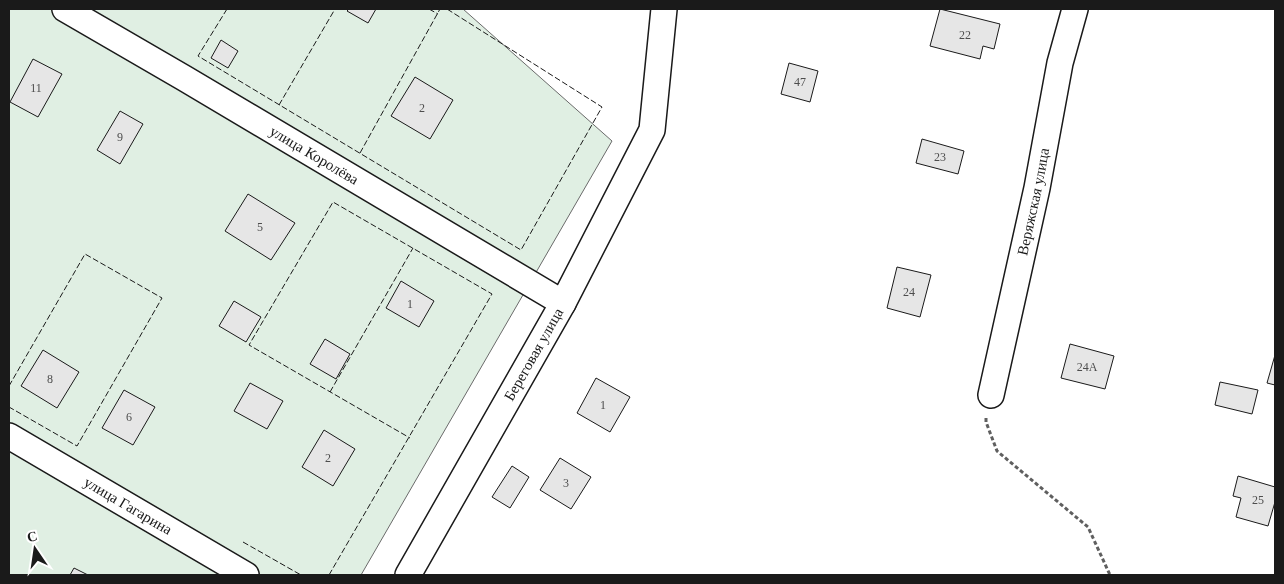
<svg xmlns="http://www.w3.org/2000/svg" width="1284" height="584" viewBox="0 0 1284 584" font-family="Georgia,serif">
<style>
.green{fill:#e0efe3;stroke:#6a6a6a}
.building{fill:#e6e6e6;stroke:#1a1a1a}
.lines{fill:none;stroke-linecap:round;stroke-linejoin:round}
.minor-casing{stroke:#1a1a1a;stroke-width:28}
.path{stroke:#5f5f5f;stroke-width:3;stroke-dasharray:4 2.5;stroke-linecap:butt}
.minor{stroke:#fff;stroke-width:25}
.fence{stroke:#1a1a1a;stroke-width:1;stroke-dasharray:6 2.5;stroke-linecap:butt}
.labels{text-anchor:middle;stroke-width:4;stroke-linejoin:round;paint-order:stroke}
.number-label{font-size:12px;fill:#4d4d4d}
.street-label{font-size:15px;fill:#1a1a1a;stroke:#fff}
</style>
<rect width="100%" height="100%" fill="#fff"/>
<path class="green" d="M 9,9 L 463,9 L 612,141 L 361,575 L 9,575 Z"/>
<path class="building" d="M 349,9 L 376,9 L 368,23 L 347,11 Z
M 940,9 L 1000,24 L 994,49 L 983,46 L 980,59 L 930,46 Z
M 221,40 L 238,51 L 228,68 L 211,58 Z
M 33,59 L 62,74 L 38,117 L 10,102 Z
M 789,63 L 818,71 L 810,102 L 781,94 Z
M 415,77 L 453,100 L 430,139 L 391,116 Z
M 120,111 L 143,124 L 120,164 L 97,150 Z
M 922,139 L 964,151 L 958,174 L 916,163 Z
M 248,194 L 295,223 L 271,260 L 225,231 Z
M 897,267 L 931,275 L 920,317 L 887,308 Z
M 401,281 L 434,301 L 419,327 L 386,308 Z
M 234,301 L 261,317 L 246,342 L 219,326 Z
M 325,339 L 350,354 L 336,379 L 310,364 Z
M 1070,344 L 1114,356 L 1105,389 L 1061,378 Z
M 43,350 L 79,372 L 57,408 L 21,386 Z
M 1275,355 L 1275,385 L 1267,383 Z
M 596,378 L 630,397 L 610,432 L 577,413 Z
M 1220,382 L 1258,390 L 1252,414 L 1215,405 Z
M 250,383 L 283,401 L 267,429 L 234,411 Z
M 124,390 L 155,407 L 133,445 L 102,428 Z
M 324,430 L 355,449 L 333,486 L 302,467 Z
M 560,458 L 591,477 L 571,509 L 540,490 Z
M 512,466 L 529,477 L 510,508 L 492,497 Z
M 1238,476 L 1275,487 L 1275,502 L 1268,526 L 1236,517 L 1241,498 L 1233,496 Z
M 74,568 L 88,575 L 70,575 Z"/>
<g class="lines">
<g class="minor-casing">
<g id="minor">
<path id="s1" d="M 65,9 L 184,78 L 563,303"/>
<path id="s2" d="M 991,395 L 1037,188 L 1060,63 L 1075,9"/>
<path id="s3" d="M 9,436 L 246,575"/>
<path id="s4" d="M 408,575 L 563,303 L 652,130 L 664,9"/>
</g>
</g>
<path class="path" d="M 986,418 L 986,422 L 997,451 L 1088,527 L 1110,575"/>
<use href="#minor" class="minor"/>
<path class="fence" d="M 114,9 L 116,9
M 227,9 L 198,56 L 521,250 L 602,107 L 447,9
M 429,9 L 438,14
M 279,105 L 335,9
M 360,153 L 440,9
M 9,386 L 85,254 L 162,298 L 77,446 L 9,407
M 330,392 L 413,248
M 243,542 L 301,575
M 329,575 L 492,294 L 333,202 L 249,345 L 410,438"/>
</g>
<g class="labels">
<g class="number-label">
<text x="965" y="39">22</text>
<text x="800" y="86">47</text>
<text x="36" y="92">11</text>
<text x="422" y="112">2</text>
<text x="120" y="141">9</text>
<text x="940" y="161">23</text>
<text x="260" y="231">5</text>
<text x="909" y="296">24</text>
<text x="410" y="308">1</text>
<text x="1087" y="371">24А</text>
<text x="50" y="383">8</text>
<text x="603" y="409">1</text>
<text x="129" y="421">6</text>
<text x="328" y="462">2</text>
<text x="566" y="487">3</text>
<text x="1258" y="504">25</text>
</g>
<g class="street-label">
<text dy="5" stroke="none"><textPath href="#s1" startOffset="289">улица Королёва</textPath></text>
<text dy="5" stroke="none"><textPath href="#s2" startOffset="198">Веряжская улица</textPath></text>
<text dy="5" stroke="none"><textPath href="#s4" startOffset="254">Береговая улица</textPath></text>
<text dy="5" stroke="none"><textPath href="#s3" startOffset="138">улица Гагарина</textPath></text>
</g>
</g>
<rect width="1284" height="584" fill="none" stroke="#1a1a1a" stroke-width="20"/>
<g transform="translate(35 549) rotate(347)" stroke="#ffffff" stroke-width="4" paint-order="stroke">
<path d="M0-4L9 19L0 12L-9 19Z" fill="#1a1a1a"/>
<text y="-8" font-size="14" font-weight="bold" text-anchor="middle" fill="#1a1a1a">С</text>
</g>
</svg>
